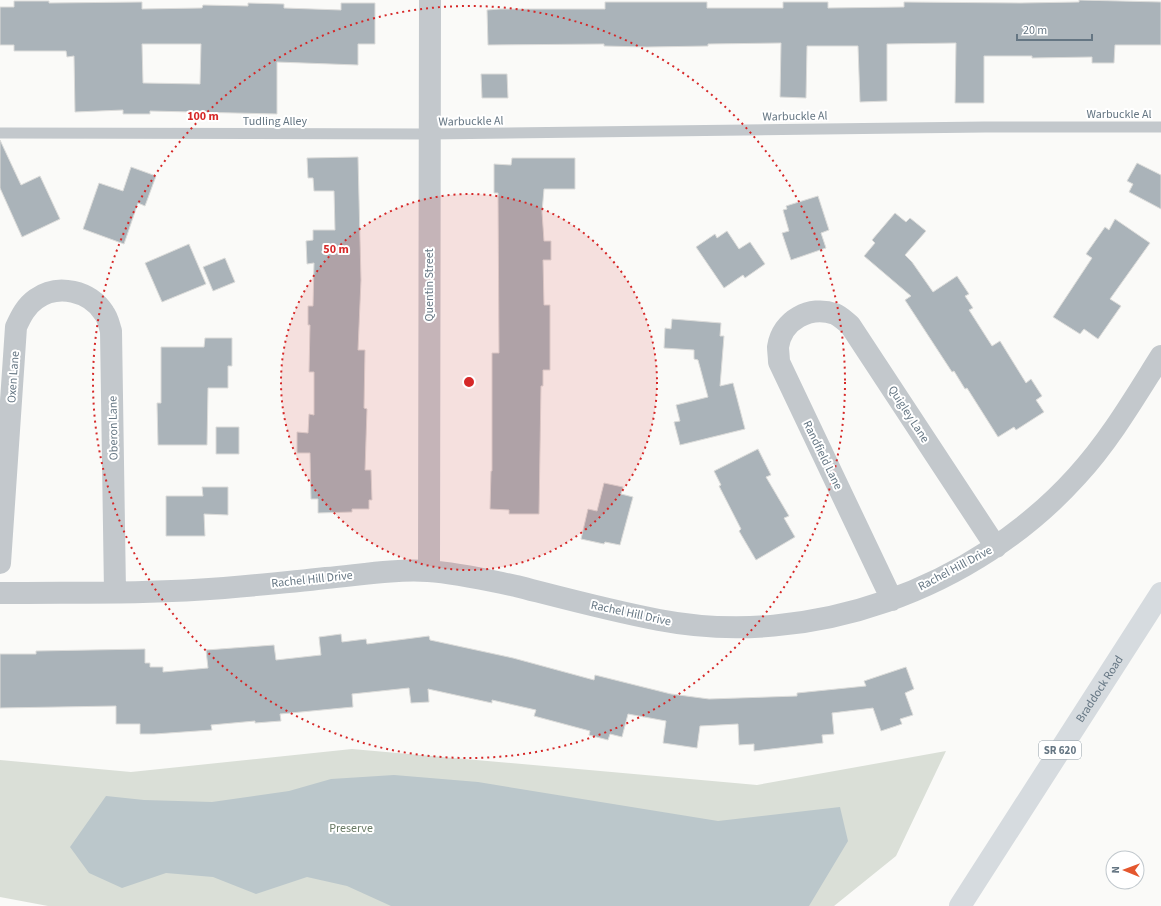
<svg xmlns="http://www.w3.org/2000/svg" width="1161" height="906" viewBox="0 0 1161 906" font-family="'Source Sans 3',sans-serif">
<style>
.green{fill:#dadfd7}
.water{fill:#bbc7cb}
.building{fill:#aab3b9;stroke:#dcdcda;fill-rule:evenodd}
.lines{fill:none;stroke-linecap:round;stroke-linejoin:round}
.lane{stroke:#c3c8cc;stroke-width:11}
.street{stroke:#c3c8cc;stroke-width:22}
.primary{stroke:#d6dbdf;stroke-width:22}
.ring{fill:none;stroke:#d62828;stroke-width:2;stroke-dasharray:2 4}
.labels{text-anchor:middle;stroke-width:4;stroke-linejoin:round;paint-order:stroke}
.shield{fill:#fff;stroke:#939fa8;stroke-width:1}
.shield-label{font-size:11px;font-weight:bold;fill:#657683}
.street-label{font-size:12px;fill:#657683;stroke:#fff}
.park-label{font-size:12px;fill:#687a64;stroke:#fff}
.centre{fill:#d62828;stroke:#fff;stroke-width:2}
.ring-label{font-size:12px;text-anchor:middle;font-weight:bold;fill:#d62828;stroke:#fff;stroke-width:4;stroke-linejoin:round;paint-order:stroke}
</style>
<rect width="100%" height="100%" fill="#fafaf8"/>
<path class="green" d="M 352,749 L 757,785 L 946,751 L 896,856 L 834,906 L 48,906 L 0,897 L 0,760 L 131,772 Z"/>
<path class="water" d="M 394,775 L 478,782 L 718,821 L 840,807 L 848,841 L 809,906 L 391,906 L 347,886 L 307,877 L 256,894 L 213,877 L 166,873 L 122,888 L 89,873 L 70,847 L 106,796 L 144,800 L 212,802 L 289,791 L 331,779 Z"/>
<path class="building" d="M 1079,0 L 1161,2 L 1161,45 L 1115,45 L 1114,63 L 1092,63 L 1092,57 L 1032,58 L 1032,56 L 984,56 L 984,103 L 955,103 L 956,43 L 887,44 L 887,101 L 860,102 L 858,46 L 807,46 L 806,98 L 780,97 L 781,43 L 708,44 L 708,46 L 647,47 L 604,46 L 604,44 L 488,45 L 487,10 L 500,9 L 605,9 L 605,2 L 707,2 L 707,8 L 783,8 L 783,2 L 828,2 L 828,8 L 904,7 L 904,2 L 1021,3 L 1079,2 Z
M 14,1 L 49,1 L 49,3 L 142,2 L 142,9 L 202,8 L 203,5 L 248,6 L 248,3 L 284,4 L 284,8 L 341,10 L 341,3 L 375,3 L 375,44 L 358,44 L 358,65 L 277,62 L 277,114 L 150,111 L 150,114 L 123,114 L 123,110 L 75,112 L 74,56 L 67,57 L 66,51 L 14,51 L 14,45 L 0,45 L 0,7 L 14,7 ZM 142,44 L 201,44 L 200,84 L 143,83 Z
M 481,74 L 507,74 L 508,98 L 482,98 Z
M 0,140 L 21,185 L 40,176 L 60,219 L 22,237 L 0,188 Z
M 358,157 L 361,280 L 358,350 L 365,350 L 364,408 L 367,409 L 365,470 L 371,470 L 372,500 L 369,500 L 369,509 L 352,509 L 352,512 L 318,513 L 318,499 L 311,499 L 310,453 L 297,453 L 297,432 L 308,433 L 309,414 L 314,415 L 314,372 L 309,372 L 310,325 L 308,325 L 308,306 L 313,306 L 314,263 L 307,264 L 306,241 L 313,240 L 313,230 L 335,230 L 334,191 L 314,191 L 313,178 L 308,178 L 307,158 Z
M 512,158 L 575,158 L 575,189 L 544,189 L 542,212 L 544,241 L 551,241 L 551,260 L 543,260 L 544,305 L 550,305 L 550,370 L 543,370 L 543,386 L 541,386 L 539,514 L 509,514 L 509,510 L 490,509 L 491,471 L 492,471 L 492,353 L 499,353 L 498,193 L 494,193 L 494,164 L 511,165 Z
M 1137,163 L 1161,175 L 1161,209 L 1129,192 L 1133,184 L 1127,181 Z
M 131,167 L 156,176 L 145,206 L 138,203 L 124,244 L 83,229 L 99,183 L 123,191 Z
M 818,196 L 829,230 L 821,233 L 826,248 L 791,260 L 782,233 L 789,231 L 783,210 L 787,209 L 786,206 Z
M 895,213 L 906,222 L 910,218 L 926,231 L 905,255 L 912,262 L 933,292 L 957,276 L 969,294 L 965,296 L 973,308 L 969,310 L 992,346 L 1000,341 L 1026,383 L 1031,379 L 1042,396 L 1036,400 L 1044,412 L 1016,430 L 1014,427 L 998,437 L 967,388 L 965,389 L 954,371 L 952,372 L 905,300 L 911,296 L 864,256 L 875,243 L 872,240 Z
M 1115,219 L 1150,243 L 1110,299 L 1121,306 L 1098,339 L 1084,329 L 1080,334 L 1053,317 L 1092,258 L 1086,254 L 1105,227 L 1109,230 Z
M 727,231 L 739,249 L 750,242 L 765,264 L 745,278 L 743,275 L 724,288 L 696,247 L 715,234 L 717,238 Z
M 189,244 L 206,284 L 162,302 L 145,263 Z
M 225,258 L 235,282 L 213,291 L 203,267 Z
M 672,319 L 721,323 L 720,336 L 724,336 L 720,386 L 733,383 L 745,429 L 680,445 L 674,422 L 680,421 L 676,405 L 708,397 L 698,360 L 694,359 L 694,350 L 664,348 L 665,328 L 671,329 Z
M 205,338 L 232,338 L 232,366 L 228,366 L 228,388 L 208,388 L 207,445 L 158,445 L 157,403 L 161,403 L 161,347 L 204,347 Z
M 216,427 L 239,427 L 239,454 L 216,454 Z
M 758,449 L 771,475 L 766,477 L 789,516 L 784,518 L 795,537 L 756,560 L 739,531 L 741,529 L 719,486 L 721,485 L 714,471 Z
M 604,483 L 623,487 L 621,494 L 633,497 L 620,545 L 605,542 L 604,544 L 581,539 L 588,509 L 597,511 Z
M 202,487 L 228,487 L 228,515 L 204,514 L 205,536 L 166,536 L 166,496 L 203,496 Z
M 341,634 L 342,642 L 366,639 L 367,644 L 429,636 L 430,640 L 513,658 L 594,680 L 595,675 L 671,694 L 709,699 L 797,696 L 797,693 L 866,686 L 864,681 L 906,667 L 914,689 L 905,693 L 913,715 L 900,719 L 902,724 L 881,731 L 873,708 L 832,713 L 834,734 L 822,735 L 823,743 L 754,751 L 754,744 L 739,745 L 738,724 L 700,726 L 697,748 L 663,743 L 666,721 L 628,714 L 622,737 L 610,734 L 608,740 L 589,735 L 590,731 L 534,716 L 536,710 L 492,700 L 492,703 L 428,689 L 429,702 L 411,703 L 409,688 L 352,694 L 353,707 L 280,714 L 281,721 L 255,723 L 255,721 L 211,725 L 212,730 L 154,734 L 140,734 L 140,724 L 116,724 L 116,706 L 0,708 L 0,654 L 36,654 L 36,651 L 145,649 L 145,663 L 150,663 L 150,667 L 163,667 L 163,672 L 208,668 L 206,650 L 274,645 L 276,660 L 321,655 L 319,637 Z"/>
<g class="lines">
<path class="lane" d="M 0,133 L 430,134 L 985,127 L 1161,127"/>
<path class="street" d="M 0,563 L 16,327 C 21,316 26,306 36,299 C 58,283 90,291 104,313 C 108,318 109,325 111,331 L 115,592
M 429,571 L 430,0
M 0,593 C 74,592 150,594 224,588 C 258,585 292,582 326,578 C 360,575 393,569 428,571 C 458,573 487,580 516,586 C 563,598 611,611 659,620 C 810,649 975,589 1077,476 C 1110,440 1135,397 1161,356
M 892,600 L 779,362 C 779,357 778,351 778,347 C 782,320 810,305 835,314 C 840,316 845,321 850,325 L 996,547"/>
<path class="primary" id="s1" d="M 960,906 L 1161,593"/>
</g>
<circle cx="469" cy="382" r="188" fill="#d62828" fill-opacity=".12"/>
<g class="ring">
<circle cx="469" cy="382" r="188"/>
<circle cx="469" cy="382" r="376"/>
</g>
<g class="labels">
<rect class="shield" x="1039" y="741" width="42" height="18" rx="3"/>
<g class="shield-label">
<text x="1060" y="754">SR 620</text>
</g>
<g class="street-label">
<text x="1119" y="118">Warbuckle Al</text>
<text transform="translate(795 116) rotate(-1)" y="4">Warbuckle Al</text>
<text x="275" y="125">Tudling Alley</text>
<text transform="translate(471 121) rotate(-1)" y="4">Warbuckle Al</text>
<text transform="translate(429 285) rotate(-90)" y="4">Quentin Street</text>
<text transform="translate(13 377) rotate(-86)" y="4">Oxen Lane</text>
<text transform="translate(909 414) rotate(57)" y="4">Quigley Lane</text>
<text transform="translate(113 428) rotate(-91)" y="4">Oberon Lane</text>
<text transform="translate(823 455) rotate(64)" y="4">Randfield Lane</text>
<text transform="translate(955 568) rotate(-28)" y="4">Rachel Hill Drive</text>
<text transform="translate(312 579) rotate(-6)" y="4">Rachel Hill Drive</text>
<text transform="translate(631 613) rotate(12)" y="4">Rachel Hill Drive</text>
<text dy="4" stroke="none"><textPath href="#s1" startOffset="258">Braddock Road</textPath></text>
</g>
<g class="park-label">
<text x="351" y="832">Preserve</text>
</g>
</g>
<circle cx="469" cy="382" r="6" class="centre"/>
<g class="ring-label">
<text x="203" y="120">100 m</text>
<text x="336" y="253">50 m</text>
</g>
<g transform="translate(1125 870) rotate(271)"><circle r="19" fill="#ffffff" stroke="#c1c8cd"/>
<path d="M0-3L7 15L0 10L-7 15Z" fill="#e4572e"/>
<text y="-6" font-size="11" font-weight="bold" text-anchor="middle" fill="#657683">N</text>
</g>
<path d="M1017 34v6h75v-6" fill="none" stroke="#657683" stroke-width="2"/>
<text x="1023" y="34" font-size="12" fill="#657683" stroke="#ffffff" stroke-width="3" paint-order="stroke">20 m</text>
</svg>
